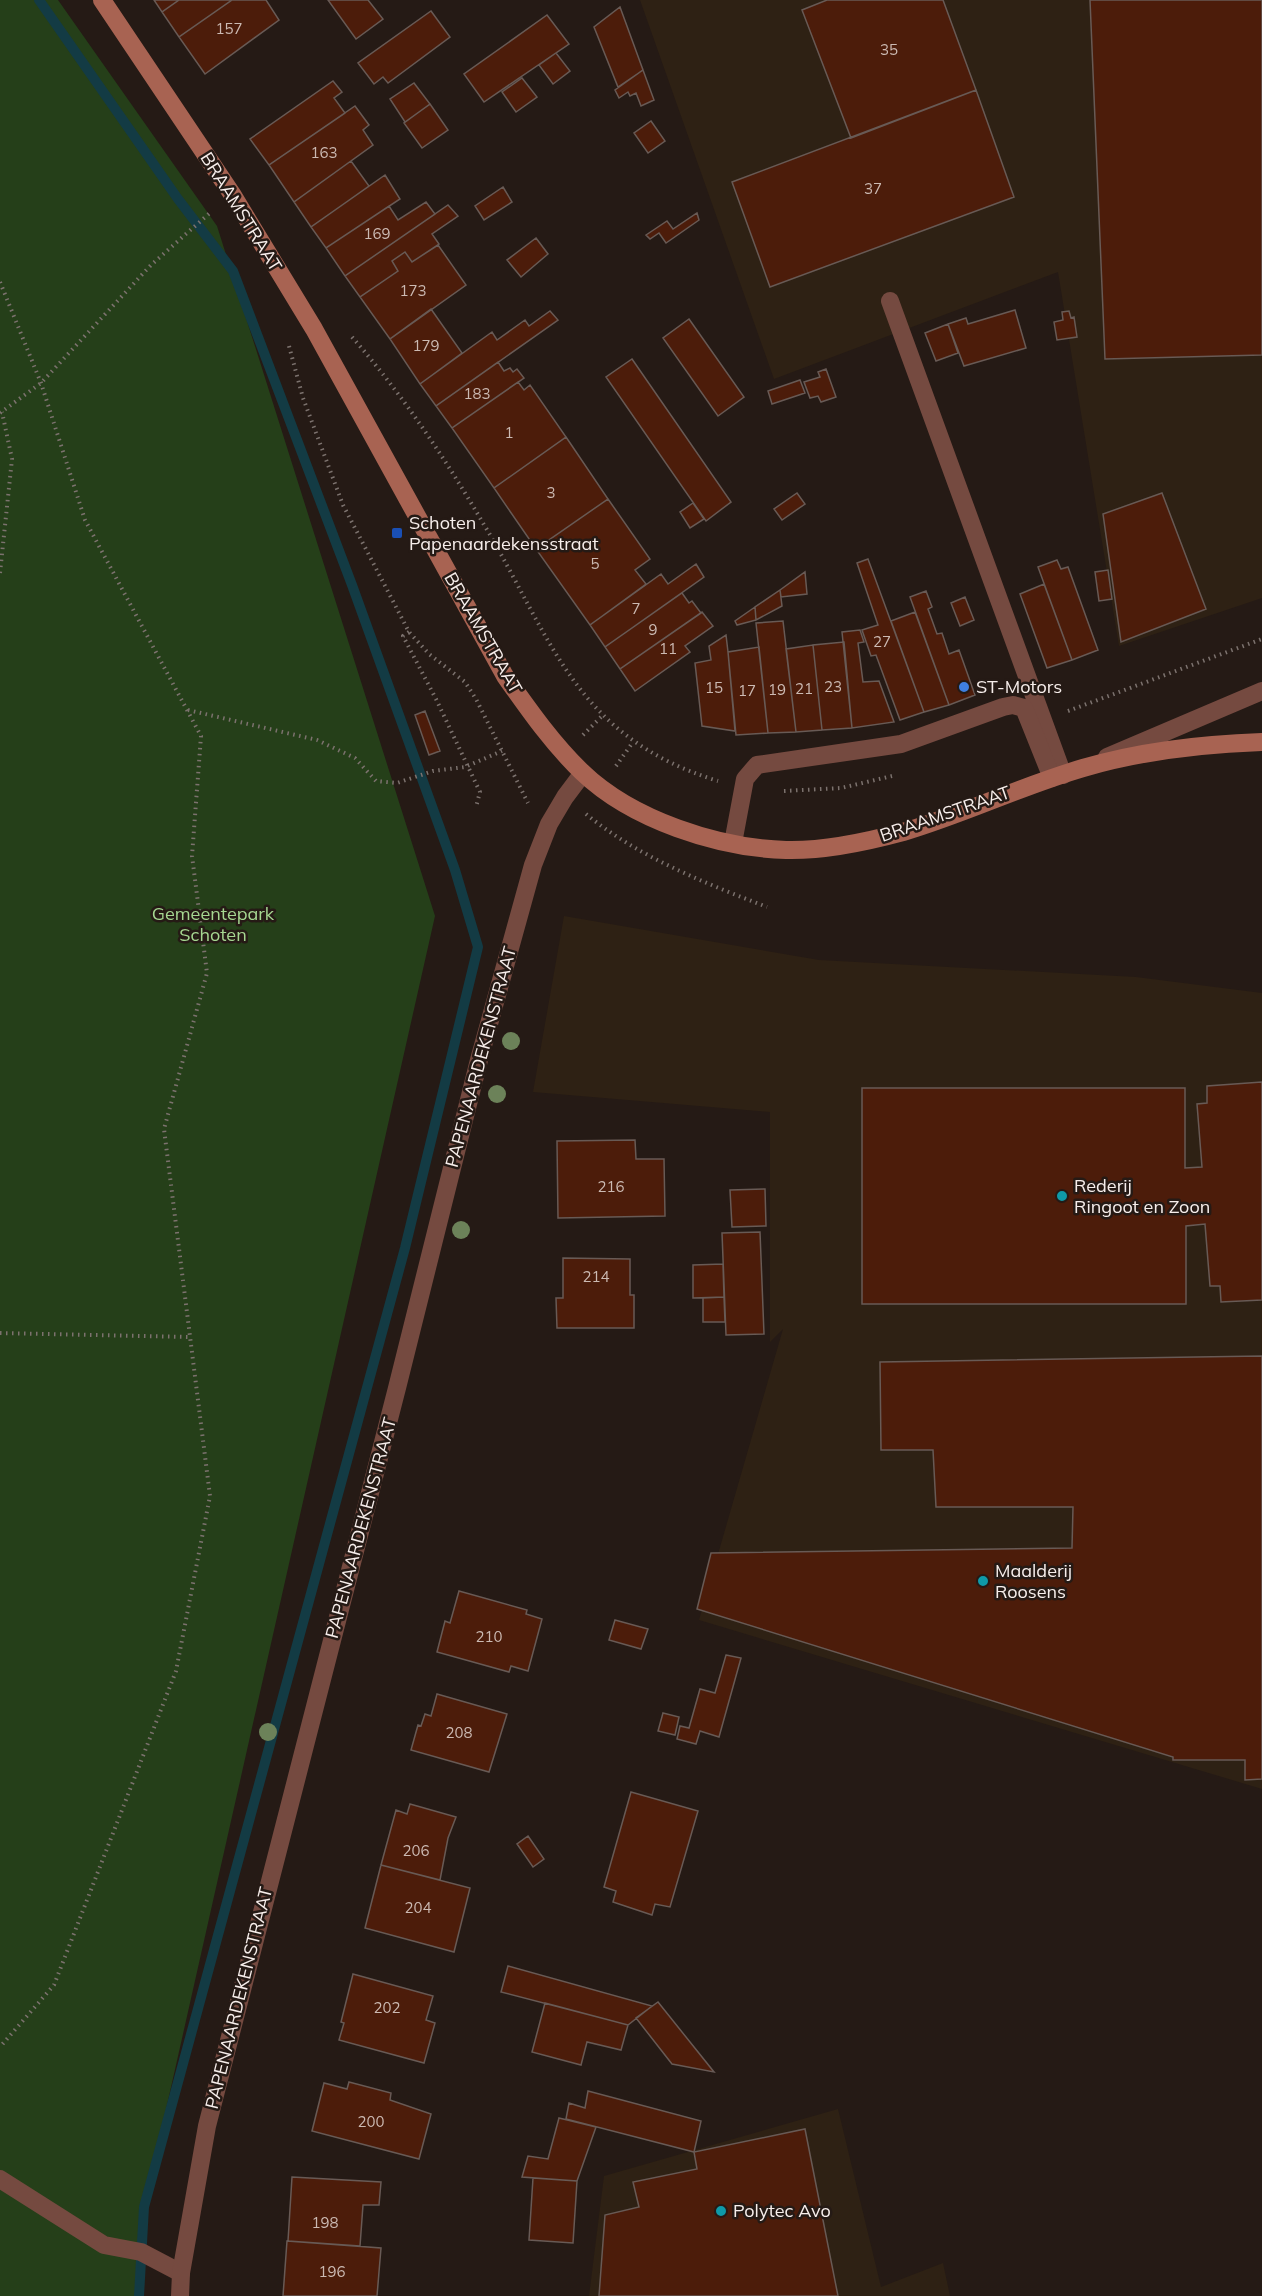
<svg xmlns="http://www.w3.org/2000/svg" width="1262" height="2296" viewBox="0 0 1262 2296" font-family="Mulish,sans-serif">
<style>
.industrial{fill:#2e2114}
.green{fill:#253f19}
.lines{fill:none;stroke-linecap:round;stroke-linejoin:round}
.stream{stroke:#133b44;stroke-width:10}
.building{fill:#4c1c0a;stroke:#685a55;stroke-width:1.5}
.path{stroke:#7c726e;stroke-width:4;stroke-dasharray:1.5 4.5;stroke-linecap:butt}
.lane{stroke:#754a40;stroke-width:18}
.street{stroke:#754a40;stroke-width:18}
.secondary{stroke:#a86352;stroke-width:18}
.tree{fill:#6c8259}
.transit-dot{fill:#1a4fb4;stroke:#251a15;stroke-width:2}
.shop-dot{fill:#3f7fe0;stroke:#251a15;stroke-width:2}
.culture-dot{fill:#0f9aa8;stroke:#251a15;stroke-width:2}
.labels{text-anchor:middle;stroke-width:5;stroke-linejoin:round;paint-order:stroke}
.number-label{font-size:15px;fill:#ccbab3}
.street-label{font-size:18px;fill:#f7eeeb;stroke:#251a15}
.poi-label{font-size:18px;fill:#f7eeeb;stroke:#251a15;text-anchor:start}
.park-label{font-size:18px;fill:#a6d791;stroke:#251a15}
</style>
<rect width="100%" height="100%" fill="#251a15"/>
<path class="industrial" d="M 640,0 L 1262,0 L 1262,598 L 1119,646 L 1058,272 L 774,379 Z
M 564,916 L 819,960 L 1136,977 L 1262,993 L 1262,1789 L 699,1620 L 783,1329 L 770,1342 L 770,1112 L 533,1092 Z
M 838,2109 L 881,2287 L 943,2263 L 950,2296 L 589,2296 L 604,2176 Z"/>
<path class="green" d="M 0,0 L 58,0 L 217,226 L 435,916 L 144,2207 L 138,2296 L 0,2296 Z"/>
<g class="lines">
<path class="stream" d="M 39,0 L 178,199 L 233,271 L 352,585 L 455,870 L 478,947 L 405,1248 L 144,2207 L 139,2296"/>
</g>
<path class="building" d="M 154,0 L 179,0 L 162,12 Z
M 179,0 L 232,0 L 179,37 L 162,12 Z
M 232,0 L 266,0 L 279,20 L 205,74 L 179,37 Z
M 328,0 L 368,0 L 383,19 L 356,39 Z
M 827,0 L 943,0 L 976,90 L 851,138 L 802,10 Z
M 1090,0 L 1262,0 L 1262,355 L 1105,359 Z
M 620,7 L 643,70 L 618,87 L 594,27 Z
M 431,11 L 450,37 L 388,83 L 383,77 L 374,84 L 358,63 Z
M 547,15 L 569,44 L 484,102 L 464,74 Z
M 556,53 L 570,71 L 553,84 L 539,65 Z
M 643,70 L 654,100 L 641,106 L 636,93 L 630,96 L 628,92 L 619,98 L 615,90 Z
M 522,78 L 537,97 L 516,112 L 502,92 Z
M 333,81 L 342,92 L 334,98 L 345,113 L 269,165 L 250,139 Z
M 414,83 L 430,104 L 405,122 L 390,99 Z
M 976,90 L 1014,197 L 770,287 L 732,182 Z
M 430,104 L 448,130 L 422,148 L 404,123 Z
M 355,106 L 369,125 L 363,130 L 373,145 L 294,202 L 269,165 Z
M 651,121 L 665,141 L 648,153 L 634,133 Z
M 351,161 L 369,186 L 311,227 L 294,202 Z
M 385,175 L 400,199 L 326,248 L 311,227 Z
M 503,187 L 512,202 L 484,220 L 475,206 Z
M 426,202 L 435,214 L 345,276 L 326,248 L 389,206 L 398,220 Z
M 448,205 L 458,216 L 432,234 L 439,244 L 412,262 L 405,252 L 392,261 L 398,271 L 360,297 L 345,276 Z
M 697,213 L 699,220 L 666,243 L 659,233 L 650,239 L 646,235 L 667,221 L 673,229 Z
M 536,238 L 548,254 L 521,277 L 507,260 Z
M 438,245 L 466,285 L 390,339 L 360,297 L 398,271 L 392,261 L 405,252 L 412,262 Z
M 431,309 L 462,353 L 420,384 L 390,339 Z
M 1015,310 L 1026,348 L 964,366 L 948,324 L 966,318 L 968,324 Z
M 550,311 L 558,320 L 436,406 L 420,384 L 492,332 L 497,340 L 525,320 L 529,326 Z
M 1069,311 L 1071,318 L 1074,317 L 1077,337 L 1057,340 L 1054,322 L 1063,320 L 1062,312 Z
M 689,319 L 744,397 L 718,416 L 663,338 Z
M 948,324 L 958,353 L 936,361 L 925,333 Z
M 632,359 L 731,502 L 706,521 L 606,377 Z
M 498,362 L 504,371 L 510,368 L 513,372 L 517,369 L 524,378 L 452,428 L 436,406 Z
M 826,369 L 836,397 L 821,402 L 818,396 L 810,398 L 804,382 L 820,377 L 818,372 Z
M 800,380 L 805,393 L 772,404 L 768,391 Z
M 518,382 L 524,390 L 530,385 L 566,437 L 494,488 L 452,428 Z
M 566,437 L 608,499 L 536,549 L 494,488 Z
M 797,493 L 805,504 L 782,520 L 774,509 Z
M 1162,493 L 1206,609 L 1121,642 L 1103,514 Z
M 608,499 L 650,559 L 635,570 L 646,584 L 590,625 L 536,549 Z
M 693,503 L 704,519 L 690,528 L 680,512 Z
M 868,559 L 924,712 L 900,720 L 876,655 L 871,656 L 862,630 L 878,625 L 857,563 Z
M 1057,560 L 1061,569 L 1068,567 L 1098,650 L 1072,660 L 1038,567 Z
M 696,564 L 704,577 L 605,647 L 590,625 L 661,574 L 668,584 Z
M 1108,570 L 1112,599 L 1099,601 L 1095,572 Z
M 805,572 L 807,594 L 781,597 L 780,590 Z
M 1044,584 L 1072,660 L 1047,668 L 1020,594 Z
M 780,590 L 782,606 L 756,620 L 755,607 Z
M 926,591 L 932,607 L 928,609 L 937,634 L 942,633 L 949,654 L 959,650 L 975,695 L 949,705 L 910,597 Z
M 682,593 L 689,603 L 692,601 L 701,613 L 620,669 L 605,647 Z
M 965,597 L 974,620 L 960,626 L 951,603 Z
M 755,607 L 756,620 L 737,625 L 735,621 Z
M 702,612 L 713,626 L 685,646 L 690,652 L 635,691 L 620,669 Z
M 915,612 L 949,705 L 924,712 L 891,621 Z
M 783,621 L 796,732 L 768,733 L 756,623 Z
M 860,630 L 864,642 L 858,643 L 863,682 L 879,681 L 894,722 L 852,728 L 842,632 Z
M 726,635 L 728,652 L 735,731 L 702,726 L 695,663 L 711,660 L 709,646 Z
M 844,642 L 852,728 L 822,730 L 813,645 Z
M 813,645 L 822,730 L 796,732 L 786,649 Z
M 759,647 L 768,733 L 736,735 L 728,652 Z
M 425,711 L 440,751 L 429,755 L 415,715 Z
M 1262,1082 L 1262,1300 L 1221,1302 L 1220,1286 L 1210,1286 L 1205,1224 L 1186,1226 L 1186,1304 L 862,1304 L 862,1088 L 1185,1088 L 1185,1168 L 1202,1167 L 1197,1104 L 1207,1103 L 1207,1086 Z
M 635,1140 L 636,1159 L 664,1159 L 665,1216 L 558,1218 L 557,1141 Z
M 765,1189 L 766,1226 L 732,1227 L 730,1190 Z
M 760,1232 L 764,1334 L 726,1335 L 722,1233 Z
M 563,1258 L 630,1259 L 630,1295 L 634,1295 L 634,1328 L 557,1328 L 556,1298 L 563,1298 Z
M 723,1264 L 724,1297 L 693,1298 L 693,1265 Z
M 724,1297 L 725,1322 L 703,1322 L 703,1298 Z
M 1262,1356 L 1262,1779 L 1245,1780 L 1245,1760 L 1173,1760 L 1173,1757 L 697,1609 L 711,1553 L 1072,1548 L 1073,1507 L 936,1507 L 933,1450 L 881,1450 L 880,1362 Z
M 459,1591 L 527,1610 L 526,1614 L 542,1619 L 528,1671 L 511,1666 L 509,1672 L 437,1652 L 445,1621 L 450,1623 Z
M 615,1620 L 648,1629 L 641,1649 L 609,1640 Z
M 726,1655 L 741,1658 L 719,1737 L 700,1731 L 696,1744 L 677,1739 L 680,1726 L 689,1728 L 700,1689 L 715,1693 Z
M 437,1694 L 507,1714 L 489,1772 L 411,1750 L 418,1725 L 421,1726 L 425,1714 L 431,1716 Z
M 663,1713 L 679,1717 L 675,1735 L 658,1731 Z
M 631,1792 L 698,1811 L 670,1907 L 655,1904 L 652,1915 L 613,1902 L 616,1891 L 604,1887 Z
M 410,1804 L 456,1817 L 448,1838 L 440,1880 L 381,1865 L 396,1810 L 407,1814 Z
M 528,1836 L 544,1859 L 533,1867 L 517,1844 Z
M 381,1865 L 470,1888 L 454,1952 L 365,1928 Z
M 508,1966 L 652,2006 L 628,2025 L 501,1992 Z
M 353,1974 L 433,1996 L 426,2020 L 435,2023 L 424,2063 L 339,2040 L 344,2023 L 341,2022 Z
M 658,2002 L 714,2072 L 672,2064 L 636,2018 Z
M 545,2003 L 628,2025 L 621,2050 L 587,2042 L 581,2065 L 532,2052 Z
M 349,2082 L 391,2093 L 390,2100 L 431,2114 L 419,2159 L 312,2131 L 324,2083 L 347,2089 Z
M 588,2091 L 701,2121 L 694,2152 L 566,2119 L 569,2103 L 585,2108 Z
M 559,2118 L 596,2127 L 577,2181 L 522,2177 L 528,2156 L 548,2159 Z
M 805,2129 L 838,2296 L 599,2296 L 605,2215 L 639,2207 L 633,2182 L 697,2169 L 694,2152 Z
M 292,2177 L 381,2182 L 379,2205 L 363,2205 L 360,2246 L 288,2241 Z
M 533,2178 L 577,2181 L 573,2243 L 529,2240 Z
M 287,2241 L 381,2248 L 377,2296 L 283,2296 Z"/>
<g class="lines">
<path class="path" d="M 0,282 L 41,383 L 85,520 L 201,736 L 192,856 L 207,973 L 164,1129 L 210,1496 L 176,1671 L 54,1985 L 0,2047
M 352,337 C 402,394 445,458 483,523 C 552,638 574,737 718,781
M 289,346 L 303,398 L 343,505 L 409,632 L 429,654 L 465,682 L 476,699 L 528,803
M 0,413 L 41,383 L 151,265 L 212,211
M 0,573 L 12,459 L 2,412
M 409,632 L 403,636 L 436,699 L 480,792 L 476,807
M 188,710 L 317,740 L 355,758 L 376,781 L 397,783 L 433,771 L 465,767 L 502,751
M 1068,711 L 1262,639
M 583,735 L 602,716
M 616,766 L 633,742
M 784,791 L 841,788 L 892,776
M 586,814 C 638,857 705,883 767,907
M 0,1333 L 190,1337"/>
<path class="lane" d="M 890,301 L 1063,775
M 0,2179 L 104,2245 L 141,2252 L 181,2273"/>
<path class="street" d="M 1107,757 L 1262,691
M 733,843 L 745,779 L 757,765 L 901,744 L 1003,707 L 1013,705 L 1024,708 L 1052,778
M 180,2296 L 181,2273 L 207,2126 L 397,1388 L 479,1060 L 533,865 L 549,824 L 565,797 L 583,773"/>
<path class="secondary" d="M 102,0 L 232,194 L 314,329 L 505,676 C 529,710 552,743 582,772 C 632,820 718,848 786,850 C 824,851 866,842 903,832 C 964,814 1021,786 1083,768 C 1141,751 1202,744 1262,742"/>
</g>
<g class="tree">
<circle cx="511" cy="1041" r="9"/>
<circle cx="497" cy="1094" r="9"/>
<circle cx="461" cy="1230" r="9"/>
<circle cx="268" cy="1732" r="9"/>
</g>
<rect class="transit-dot" x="391" y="527" width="12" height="12" rx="3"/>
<circle class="shop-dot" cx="964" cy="687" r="6"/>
<g class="culture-dot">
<circle cx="1062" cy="1196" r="6"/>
<circle cx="983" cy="1581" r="6"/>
<circle cx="721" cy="2211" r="6"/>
</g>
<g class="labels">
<g class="number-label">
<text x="229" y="34">157</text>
<text x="889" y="55">35</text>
<text x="324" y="158">163</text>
<text x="873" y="194">37</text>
<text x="377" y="239">169</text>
<text x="413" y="296">173</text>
<text x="426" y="351">179</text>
<text x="477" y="399">183</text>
<text x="509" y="438">1</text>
<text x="551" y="498">3</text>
<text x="595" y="569">5</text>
<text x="636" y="614">7</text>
<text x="653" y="635">9</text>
<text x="882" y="647">27</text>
<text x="668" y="654">11</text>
<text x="833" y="692">23</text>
<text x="714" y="693">15</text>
<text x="804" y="694">21</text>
<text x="777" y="695">19</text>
<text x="747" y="696">17</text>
<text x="611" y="1192">216</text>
<text x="596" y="1282">214</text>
<text x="489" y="1642">210</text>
<text x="459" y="1738">208</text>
<text x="416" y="1856">206</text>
<text x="418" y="1913">204</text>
<text x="387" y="2013">202</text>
<text x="371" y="2127">200</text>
<text x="325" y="2228">198</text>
<text x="332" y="2277">196</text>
</g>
<g class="street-label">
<text transform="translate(241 212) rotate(58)" y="6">BRAAMSTRAAT</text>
<text transform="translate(483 633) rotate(60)" y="6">BRAAMSTRAAT</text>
<text transform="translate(945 814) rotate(-19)" y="6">BRAAMSTRAAT</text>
<text transform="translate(481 1057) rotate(-75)" y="6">PAPENAARDEKENSTRAAT</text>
<text transform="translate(361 1528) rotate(-75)" y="6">PAPENAARDEKENSTRAAT</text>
<text transform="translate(239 1998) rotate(-76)" y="6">PAPENAARDEKENSTRAAT</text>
</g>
<g class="poi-label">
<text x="409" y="529">Schoten<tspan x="409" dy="21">Papenaardekensstraat</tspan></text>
<text x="976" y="693">ST-Motors</text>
<text x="1074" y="1192">Rederij<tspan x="1074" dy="21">Ringoot en Zoon</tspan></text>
<text x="995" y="1577">Maalderij<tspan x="995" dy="21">Roosens</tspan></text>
<text x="733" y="2217">Polytec Avo</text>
</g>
<g class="park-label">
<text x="213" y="920">Gemeentepark<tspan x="213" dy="21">Schoten</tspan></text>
</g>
</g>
</svg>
